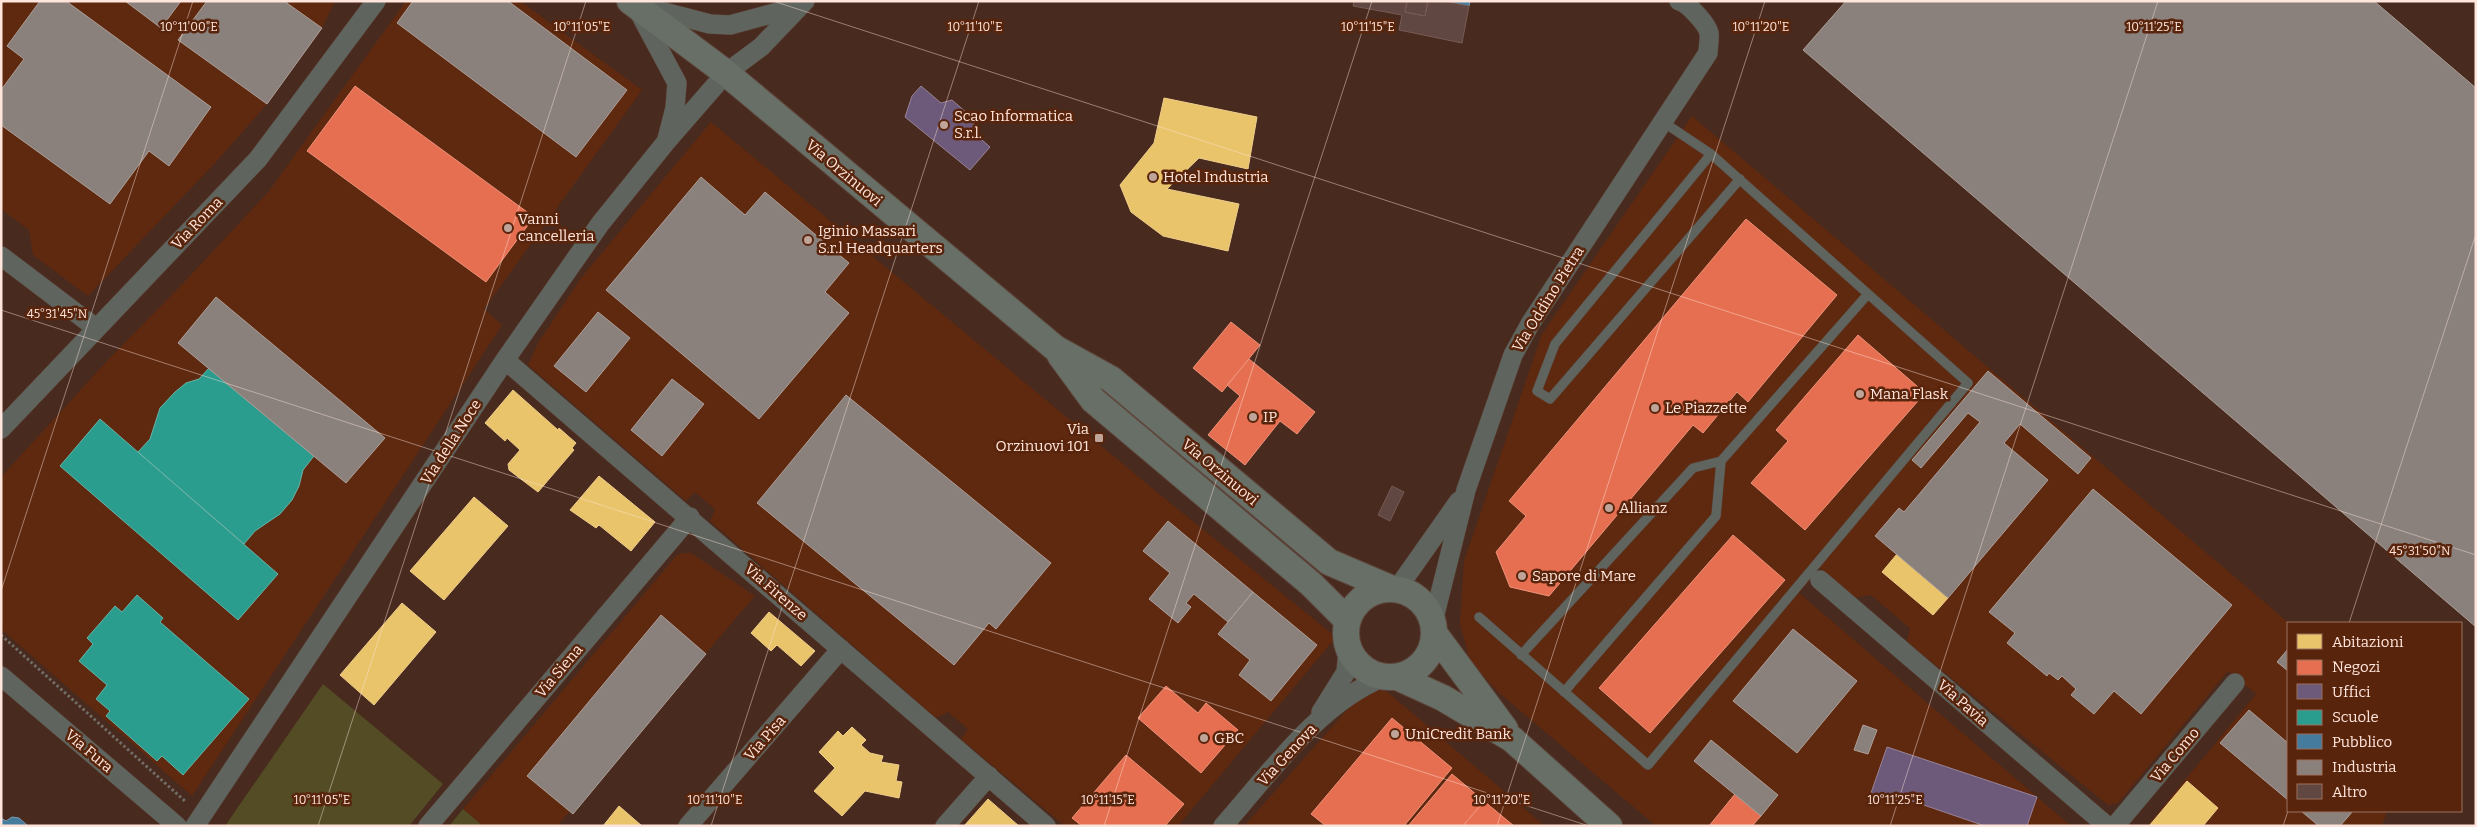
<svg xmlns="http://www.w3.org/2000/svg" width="2477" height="827" viewBox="0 0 2477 827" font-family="Bitter,serif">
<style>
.built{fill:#5f2910}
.green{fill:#534c25}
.homes{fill:#e9c46a;stroke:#f0ce8c}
.shops{fill:#e76f51;stroke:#ee927a}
.offices{fill:#6d597a;stroke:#998397}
.schools{fill:#2a9d8f;stroke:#6ab3a6}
.public{fill:#457b9d;stroke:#7d9bb0}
.industry{fill:#8a817c;stroke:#ad9f98}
.building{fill:#604741;stroke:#775a54}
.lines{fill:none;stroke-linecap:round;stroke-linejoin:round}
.lane-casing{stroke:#5e463c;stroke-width:10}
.street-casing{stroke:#5e463c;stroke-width:20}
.secondary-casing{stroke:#5e463c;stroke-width:28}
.path{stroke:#726e68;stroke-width:3;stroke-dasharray:2.5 2.5;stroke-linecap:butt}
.lane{stroke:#5f655e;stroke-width:9}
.street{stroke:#5f655e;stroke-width:19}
.secondary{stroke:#676f67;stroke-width:26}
.ticks{fill:none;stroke:#ffe5db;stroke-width:1;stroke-opacity:0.45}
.poi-dot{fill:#bfa499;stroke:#59240c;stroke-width:2}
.labels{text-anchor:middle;stroke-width:5;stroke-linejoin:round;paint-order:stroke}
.poi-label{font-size:15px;fill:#ffe5db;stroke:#59240c;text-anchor:start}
.street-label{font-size:15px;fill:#ffe5db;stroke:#59240c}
.ticks-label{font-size:12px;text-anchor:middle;fill:#ffe5db;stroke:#59240c;stroke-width:5;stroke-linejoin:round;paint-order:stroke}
</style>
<rect width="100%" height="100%" fill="#482a1e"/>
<path class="built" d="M 1,1 L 332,1 L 334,3 L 322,28 L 267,104 L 216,162 L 88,296 L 33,255 L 29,230 L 1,209 Z
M 406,1 L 520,1 L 642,90 L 484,309 L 502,325 L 192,796 L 1,629 L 1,477 L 107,361 L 190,276 L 269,191 Z
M 1692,116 L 2289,623 L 2288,811 L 2387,811 L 2382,826 L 2147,826 L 2256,694 L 2228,671 L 2118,803 L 2108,805 L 1907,642 L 1910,628 L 1871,595 L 1854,598 L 1820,568 L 1799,593 L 2071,826 L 1656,826 L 1498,692 L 1470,661 L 1460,624 L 1464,561 L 1542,334 Z
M 711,122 L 1164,498 L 1336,637 L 1178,826 L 1065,826 L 961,739 L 968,729 L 948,712 L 936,718 L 710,521 L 715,509 L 695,492 L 686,501 L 528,365 L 538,343 L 581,278 Z
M 682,553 L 691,553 L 755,596 L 557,826 L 483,826 L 463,809 L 676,556 Z
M 1371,683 L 1378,684 L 1545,826 L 1244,826 Z"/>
<path class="green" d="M 323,684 L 443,784 L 409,826 L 225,826 Z
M 463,809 L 483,826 L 449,826 Z"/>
<path class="homes" d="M 1164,98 L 1257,117 L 1248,169 L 1199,158 L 1167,189 L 1239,204 L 1228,251 L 1163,236 L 1131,212 L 1120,185 L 1154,143 Z
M 513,390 L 558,430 L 559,428 L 576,443 L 572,448 L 574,450 L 538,492 L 509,470 L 508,464 L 520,450 L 507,438 L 505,441 L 485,423 Z
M 599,476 L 655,522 L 631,551 L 599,525 L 596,528 L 570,510 Z
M 474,497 L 508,526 L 444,600 L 410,571 Z
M 1897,554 L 1948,598 L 1933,615 L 1882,572 Z
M 402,603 L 436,632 L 374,705 L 340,675 Z
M 769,612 L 815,651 L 801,666 L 777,645 L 771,651 L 751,633 Z
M 852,727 L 866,740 L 861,745 L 870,753 L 883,756 L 881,762 L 899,765 L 896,781 L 902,782 L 899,798 L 865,791 L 842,816 L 814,791 L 835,768 L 819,752 L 838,731 L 843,736 Z
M 2187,781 L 2218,808 L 2203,826 L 2149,826 Z
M 988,799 L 1019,826 L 964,826 Z
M 619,806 L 642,826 L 603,826 Z"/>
<path class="shops" d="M 355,86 L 534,217 L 486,282 L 307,151 Z
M 1746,219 L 1837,295 L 1748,402 L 1737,392 L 1703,433 L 1693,425 L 1549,596 L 1510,587 L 1496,552 L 1526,516 L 1509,501 Z
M 1231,322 L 1260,345 L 1222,392 L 1193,368 Z
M 1858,335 L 1925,393 L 1805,530 L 1751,483 L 1788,441 L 1776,430 Z
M 1249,359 L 1315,412 L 1297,434 L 1280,421 L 1245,465 L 1208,435 L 1240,396 L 1227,385 Z
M 1733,535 L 1785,580 L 1650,733 L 1599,688 Z
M 1166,686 L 1198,713 L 1206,703 L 1238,730 L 1201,773 L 1138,718 Z
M 1392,718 L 1452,768 L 1404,826 L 1326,826 L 1311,814 Z
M 1126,755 L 1184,804 L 1165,826 L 1082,826 L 1072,818 Z
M 1452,774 L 1484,801 L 1463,826 L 1408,826 Z
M 1735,794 L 1761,816 L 1752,826 L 1709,826 Z
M 1484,801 L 1514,826 L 1463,826 Z"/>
<path class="offices" d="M 921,86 L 941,103 L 952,100 L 974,119 L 973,132 L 990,147 L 970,170 L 905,117 L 912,96 Z
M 1887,747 L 2037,797 L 2027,826 L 1985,826 L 1912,801 L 1910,805 L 1871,793 Z"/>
<path class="schools" d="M 209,368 L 314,456 L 303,470 L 299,486 L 292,500 L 280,514 L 255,531 L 244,544 L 138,452 L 150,439 L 160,408 L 175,392 L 186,383 L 199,379 Z
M 100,419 L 278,574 L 238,620 L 60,466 Z
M 137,595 L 163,618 L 160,622 L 249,699 L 183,775 L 162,756 L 157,761 L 106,716 L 110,711 L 96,699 L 107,685 L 79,661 L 93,644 L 87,638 L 115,606 L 122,612 Z"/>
<path class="public" d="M 1443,1 L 1470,1 L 1469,6 Z
M 12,817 L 19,818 L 28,826 L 1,826 L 1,818 L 6,821 Z"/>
<path class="industry" d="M 40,1 L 66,1 L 211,107 L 169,166 L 149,151 L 110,204 L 1,125 L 1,90 L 24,59 L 7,46 Z
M 125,1 L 181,1 L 161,28 Z
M 207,1 L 284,1 L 322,28 L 267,104 L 178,40 Z
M 413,1 L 508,1 L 627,90 L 576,157 L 397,23 Z
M 1846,1 L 2374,1 L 2476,88 L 2476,627 L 1803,50 Z
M 701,177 L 745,215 L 765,192 L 849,263 L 825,292 L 849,313 L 759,419 L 606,290 Z
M 216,297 L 385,438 L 346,483 L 178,343 Z
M 598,312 L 630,338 L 586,392 L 554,366 Z
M 1988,371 L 2091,458 L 2078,474 L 2020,424 L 2004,443 L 2048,480 L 1948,598 L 1875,536 L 1899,508 L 1904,512 L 1980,422 L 1968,413 L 1921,468 L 1912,460 Z
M 672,379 L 704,404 L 662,456 L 631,430 Z
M 846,395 L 1051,563 L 996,629 L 989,623 L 954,665 L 757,503 Z
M 2093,489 L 2232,605 L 2141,714 L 2114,691 L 2094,714 L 2071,695 L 2076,689 L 2062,676 L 2058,680 L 2049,673 L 2047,676 L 2007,643 L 2015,633 L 1989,612 Z
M 1168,521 L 1253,592 L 1228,622 L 1194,594 L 1186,603 L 1191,607 L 1178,623 L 1149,599 L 1170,573 L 1143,551 Z
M 1253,592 L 1317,645 L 1271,701 L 1239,675 L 1250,660 L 1218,634 Z
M 661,615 L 706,654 L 573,814 L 527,776 Z
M 1793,629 L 1857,681 L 1797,753 L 1733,701 Z
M 2288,649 L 2288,671 L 2277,662 Z
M 2249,710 L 2288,743 L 2288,800 L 2220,743 Z
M 1863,725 L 1877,730 L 1868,754 L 1854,750 Z
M 1711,740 L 1778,795 L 1761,816 L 1694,761 Z
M 2301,811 L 2353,811 L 2340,826 L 2319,826 Z"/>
<path class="building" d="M 1354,1 L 1407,1 L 1405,12 L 1425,16 L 1428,1 L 1443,1 L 1469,6 L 1462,43 L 1399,30 L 1402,15 L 1353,6 Z
M 1407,1 L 1428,1 L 1425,16 L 1405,12 Z
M 1392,486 L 1404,492 L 1390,521 L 1378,515 Z"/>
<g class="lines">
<g class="lane-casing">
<path id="lane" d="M 1711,154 L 1555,344 L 1537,391 L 1550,399 L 1740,179
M 1479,617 L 1648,765 L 1968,383 L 1711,154 L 1663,122
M 1521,655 L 1693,468 L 1721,461 L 1868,294
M 1564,692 L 1716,516 L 1721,461"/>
</g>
<g class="street-casing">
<path id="street" d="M 645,7 L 710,24 L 730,25 L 800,6
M 638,10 L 677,83 L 675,108 L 667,139
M 1,256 L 96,328
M 505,360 L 1046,826
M 1,429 L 258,159 L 376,1
M 1820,580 L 2107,826
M 1397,589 L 1459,501
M 1433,622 L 1466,490 L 1513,355 L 1530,324 L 1708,53 C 1708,47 1710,39 1709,33 C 1707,24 1688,3 1679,1
M 1,676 L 177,826
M 1321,712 L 1346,672 L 1348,649
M 195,826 L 505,360 L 600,224 L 666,142 L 726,73 L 761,47 L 805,1
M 428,826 L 690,517
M 688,826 L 841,649
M 945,826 L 989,776
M 1223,826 C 1269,774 1319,703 1384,677
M 2115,826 L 2235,683"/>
</g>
<g class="secondary-casing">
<path id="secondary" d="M 630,1 L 726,73 L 1055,348 L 1111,379 L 1329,562 L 1390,588
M 1060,355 L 1093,400 L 1311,584 L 1347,620
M1346 633a44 44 0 1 1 88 0a44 44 0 1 1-88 0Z
M 1434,633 L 1505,729
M 1397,677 L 1443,698 L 1512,739 L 1609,826"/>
</g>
<path class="path" d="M 1,635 L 186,802"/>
<use href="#lane" class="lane"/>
<use href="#street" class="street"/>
<use href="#secondary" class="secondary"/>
</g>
<path class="ticks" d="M 773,1 L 2476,555M 1,310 L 1589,826M 1,591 L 193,1M 2349,623 L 2476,234M 318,826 L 586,1M 711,826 L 979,1M 1104,826 L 1372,1M 1497,826 L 1765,1M 1890,826 L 2158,1M 2283,826 L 2288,811"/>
<g class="poi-dot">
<circle cx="944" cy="125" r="5"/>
<circle cx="1153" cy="177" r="5"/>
<circle cx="508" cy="228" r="5"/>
<circle cx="808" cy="240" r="5"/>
<circle cx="1860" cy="394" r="5"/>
<circle cx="1655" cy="408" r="5"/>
<circle cx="1253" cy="417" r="5"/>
<rect x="1094" y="433" width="10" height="10" rx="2.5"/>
<circle cx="1609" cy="508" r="5"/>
<circle cx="1522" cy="576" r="5"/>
<circle cx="1395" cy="734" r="5"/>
<circle cx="1204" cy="738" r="5"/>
</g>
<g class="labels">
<g class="poi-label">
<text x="954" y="121">Scao Informatica<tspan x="954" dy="17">S.r.l.</tspan></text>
<text x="1163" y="182">Hotel Industria</text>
<text x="518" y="224">Vanni<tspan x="518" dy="17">cancelleria</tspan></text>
<text x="818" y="236">Iginio Massari<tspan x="818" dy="17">S.r.l Headquarters</tspan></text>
<text x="1870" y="399">Mana Flask</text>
<text x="1665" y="413">Le Piazzette</text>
<text x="1263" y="422">IP</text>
<text x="1089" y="434" text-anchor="end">Via<tspan x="1089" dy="17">Orzinuovi 101</tspan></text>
<text x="1619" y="513">Allianz</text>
<text x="1532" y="581">Sapore di Mare</text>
<text x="1405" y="739">UniCredit Bank</text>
<text x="1214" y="743">GBC</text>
</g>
<g class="street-label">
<text transform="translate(844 173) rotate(40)" y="5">Via Orzinuovi</text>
<text transform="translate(197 223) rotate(-46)" y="5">Via Roma</text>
<text transform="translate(1548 299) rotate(-58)" y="5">Via Oddino Pietra</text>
<text transform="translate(451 442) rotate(-57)" y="5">Via della Noce</text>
<text transform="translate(1220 472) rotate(40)" y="5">Via Orzinuovi</text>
<text transform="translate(776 592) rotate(41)" y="5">Via Firenze</text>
<text transform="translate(559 671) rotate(-50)" y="5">Via Siena</text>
<text transform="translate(1963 703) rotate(41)" y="5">Via Pavia</text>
<text transform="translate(765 738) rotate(-49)" y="5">Via Pisa</text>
<text transform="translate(89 751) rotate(40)" y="5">Via Fura</text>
<text transform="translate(1287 755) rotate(-47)" y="5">Via Genova</text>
<text transform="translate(2175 755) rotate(-50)" y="5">Via Como</text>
</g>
</g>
<g class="ticks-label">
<text x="189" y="31">10°11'00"E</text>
<text x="582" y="31">10°11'05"E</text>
<text x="975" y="31">10°11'10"E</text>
<text x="1368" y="31">10°11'15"E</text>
<text x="1761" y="31">10°11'20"E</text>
<text x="2154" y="31">10°11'25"E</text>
<text x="57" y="318">45°31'45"N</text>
<text x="2420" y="555">45°31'50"N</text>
<text x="322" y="804">10°11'05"E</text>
<text x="715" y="804">10°11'10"E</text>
<text x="1108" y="804">10°11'15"E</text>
<text x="1502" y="804">10°11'20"E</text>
<text x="1895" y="804">10°11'25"E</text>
</g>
<rect width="2477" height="827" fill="none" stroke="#ffe5db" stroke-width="5"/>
<rect x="2287" y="622" width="175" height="190" fill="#59240c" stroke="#9b715f"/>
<rect x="2297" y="634" width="25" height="15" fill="#e9c46a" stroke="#9b715f"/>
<text x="2332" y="647" font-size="15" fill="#ffe5db">Abitazioni</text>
<rect x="2297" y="660" width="25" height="15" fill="#e76f51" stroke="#9b715f"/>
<text x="2332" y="672" font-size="15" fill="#ffe5db">Negozi</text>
<rect x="2297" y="684" width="25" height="15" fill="#6d597a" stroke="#9b715f"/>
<text x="2332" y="697" font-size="15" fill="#ffe5db">Uffici</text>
<rect x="2297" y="710" width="25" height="15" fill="#2a9d8f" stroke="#9b715f"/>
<text x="2332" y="722" font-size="15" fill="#ffe5db">Scuole</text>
<rect x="2297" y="734" width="25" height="15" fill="#457b9d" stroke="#9b715f"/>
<text x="2332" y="747" font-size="15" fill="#ffe5db">Pubblico</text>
<rect x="2297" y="760" width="25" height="15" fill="#8a817c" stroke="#9b715f"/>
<text x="2332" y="772" font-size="15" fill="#ffe5db">Industria</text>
<rect x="2297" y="784" width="25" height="15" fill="#604741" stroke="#9b715f"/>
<text x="2332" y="797" font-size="15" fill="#ffe5db">Altro</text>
</svg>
